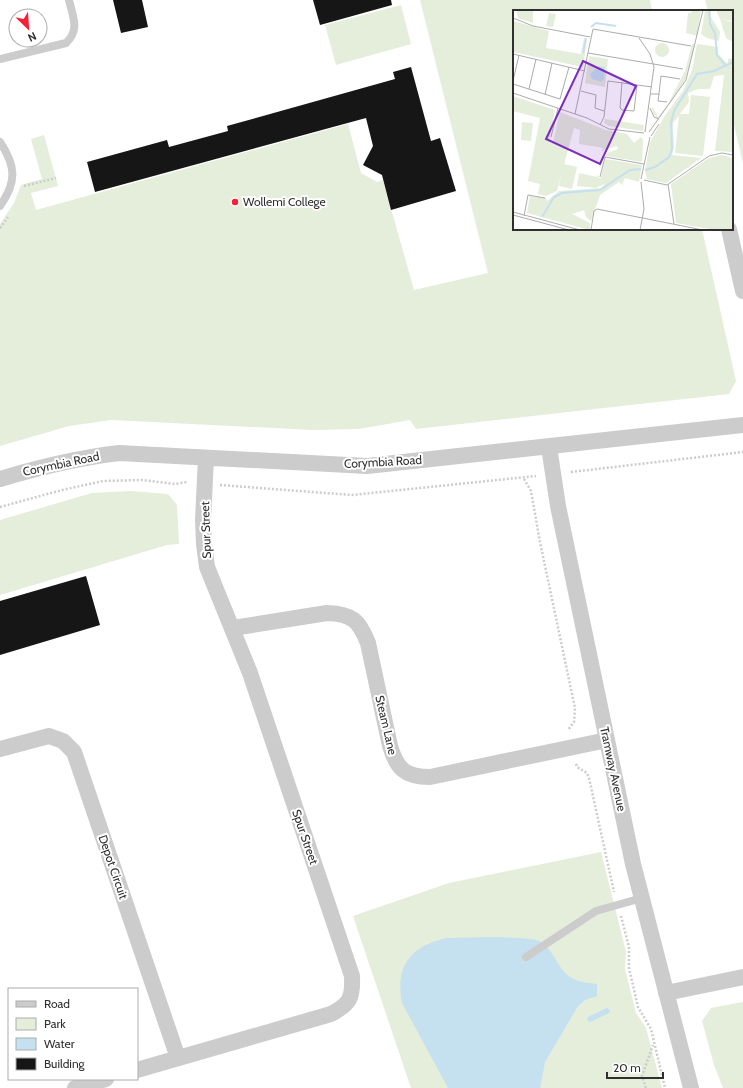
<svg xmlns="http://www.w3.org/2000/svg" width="743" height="1088" viewBox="0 0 743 1088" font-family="Cabin,sans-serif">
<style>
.green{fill:#e5eddb}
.water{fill:#c5e0ef}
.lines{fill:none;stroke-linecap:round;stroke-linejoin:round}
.stream{stroke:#c5e0ef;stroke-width:5.5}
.building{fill:#161616}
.path{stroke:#ccc;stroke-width:2.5;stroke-dasharray:2 2;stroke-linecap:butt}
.lane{stroke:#ccc;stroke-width:8}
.street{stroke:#ccc;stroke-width:16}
.poi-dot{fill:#f62037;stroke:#fff;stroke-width:1.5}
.labels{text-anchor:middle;stroke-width:4;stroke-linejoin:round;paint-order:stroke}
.poi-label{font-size:12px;fill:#2f2f2f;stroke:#fff;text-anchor:start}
.street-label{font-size:12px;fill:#2f2f2f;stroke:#fff}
.inset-river{fill:none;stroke:#c5e0ef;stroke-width:2}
.inset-road{fill:none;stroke:#acacac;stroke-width:1}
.view{fill:#7b2cbf;fill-opacity:0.15;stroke:#7b2cbf;stroke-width:2}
.inset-edge{fill:none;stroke:#2f2f2f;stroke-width:2}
</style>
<rect width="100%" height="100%" fill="#fff"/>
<path class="green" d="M 420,0 L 650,0 L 652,11 L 514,11 L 514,229 L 702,229 L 736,381 L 729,394 L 416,429 L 410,420 L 359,429 L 313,430 L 111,420 L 69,426 L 0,446 L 0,224 L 14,203 L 21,185 L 42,179 L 31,139 L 44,135 L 58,186 L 31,193 L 36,210 L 348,124 L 361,173 L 377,182 L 383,180 L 414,290 L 488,273 Z
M 705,0 L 743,0 L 743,164 L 732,116 L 732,11 L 708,11 Z
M 401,5 L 411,44 L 336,65 L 325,25 Z
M 130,491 L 168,494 L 177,505 L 179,544 L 167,545 L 0,595 L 0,520 L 92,493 Z
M 601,852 L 626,952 L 625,969 L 636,1013 L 646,1028 L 662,1088 L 411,1088 L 353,916 L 449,883 Z
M 743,1002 L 743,1088 L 723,1088 L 714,1065 L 702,1021 L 711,1008 Z"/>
<path class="water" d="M 447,938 C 464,938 527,935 539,941 C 556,950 557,973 576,980 C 582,983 591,983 597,984 L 597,996 L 585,1000 L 578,1006 L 545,1062 L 540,1088 L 448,1088 L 402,1003 C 395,965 411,946 447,938 Z"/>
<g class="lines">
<path class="stream" d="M 590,1019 L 607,1011"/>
</g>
<path class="building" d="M 113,0 L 142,0 L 148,27 L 121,33 Z
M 313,0 L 391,0 L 392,5 L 320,25 Z
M 411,67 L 431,141 L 440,138 L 456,191 L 391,210 L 382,175 L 363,165 L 373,146 L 366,118 L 95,192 L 87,162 L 167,140 L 169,147 L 228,131 L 227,126 L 395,79 L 393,72 Z
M 86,576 L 100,625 L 0,655 L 0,601 Z"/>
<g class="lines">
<path class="path" d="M 24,186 L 56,178
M 0,228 L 8,217
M 571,472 L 743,452
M 524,479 L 531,491 L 540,542 L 575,708 L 574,722 L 568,730
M 220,485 L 352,495 L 536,476
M 0,507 L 62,490 L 103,481 L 142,480 L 175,484 L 187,482
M 576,764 L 577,767 L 587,773 L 589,778 L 614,892
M 621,916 L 629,947 L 629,968 L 638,1007 L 651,1029 L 665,1088
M 646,1088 L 642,1076 L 653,1045"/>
<path class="lane" d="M 0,59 L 66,43 C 80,30 73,17 69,0
M 0,142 C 16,166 17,182 0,206
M 526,957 L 596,911 L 642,898"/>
<path class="street" d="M 729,229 L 743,291
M 549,447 L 558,506 L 633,864 L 691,1088
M 0,479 C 40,467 78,458 119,453 L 367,466 L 743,425
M 233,628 L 327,613 C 352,614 359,620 368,643 L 390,746 C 397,769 405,777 430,777 L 607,740
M 0,749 L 49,736 L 63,741 L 74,752 L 178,1058
M 666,993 L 743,977
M 137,1070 L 331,1014 C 350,1004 353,998 352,976 L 250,673 L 207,567 L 204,544 L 203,520 L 206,458
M 75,1088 L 106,1079"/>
</g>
<circle class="poi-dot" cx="235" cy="202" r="4"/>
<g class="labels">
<g class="poi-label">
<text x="243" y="206">Wollemi College</text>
</g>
<g class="street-label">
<text transform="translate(383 462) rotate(-3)" y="4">Corymbia Road</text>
<text transform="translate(61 464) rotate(-12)" y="4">Corymbia Road</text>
<text transform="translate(206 530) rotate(-92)" y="4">Spur Street</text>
<text transform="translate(386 725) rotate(77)" y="4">Steam Lane</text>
<text transform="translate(613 769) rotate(78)" y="4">Tramway Avenue</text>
<text transform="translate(305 837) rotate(71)" y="4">Spur Street</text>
<text transform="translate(113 867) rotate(71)" y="4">Depot Circuit</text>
</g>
</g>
<g transform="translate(513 10)">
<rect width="220" height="220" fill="#fff"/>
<path d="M 3,0 L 20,0 L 20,13 L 5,8 ZM 179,0 L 188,0 L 184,26 L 173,23 L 175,3 L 178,3 ZM 192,0 L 198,0 L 198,7 L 207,22 L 206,31 L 194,28 L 188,24 ZM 203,0 L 220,0 L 220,11 L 207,9 ZM 36,3 L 43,4 L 40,17 L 33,16 ZM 207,9 L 220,12 L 220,32 L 213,28 ZM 0,11 L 36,21 L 33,38 L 68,44 L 71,28 L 74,29 L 70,57 L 0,42 ZM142 40a7 7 0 1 1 14 0a7 7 0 1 1-14 0ZM 179,34 L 182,34 L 173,68 L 164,83 L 147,107 L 144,108 L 140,103 L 139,96 L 145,107 L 155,94 L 172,61 ZM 184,34 L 205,37 L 205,44 L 215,54 L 215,49 L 220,48 L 220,142 L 202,141 L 211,65 L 201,66 L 197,79 L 185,79 L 175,83 L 176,92 L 160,113 L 161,138 L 159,145 L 188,148 L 153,173 L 134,169 L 132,161 L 137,132 L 151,107 L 170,81 L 179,60 ZM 76,46 L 95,49 L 92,77 L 72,73 ZM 178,85 L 197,87 L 190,146 L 162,143 L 166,104 L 176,104 ZM 0,86 L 42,100 L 36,132 L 40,133 L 47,102 L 93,120 L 114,124 L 121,133 L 128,127 L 130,130 L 129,152 L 93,146 L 94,143 L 105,139 L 104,136 L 90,140 L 89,143 L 89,139 L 91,138 L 66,134 L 67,120 L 61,118 L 44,181 L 33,186 L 25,184 L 27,174 L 15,171 L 27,108 L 0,101 ZM 92,109 L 131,115 L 130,121 L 96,116 L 91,113 ZM 9,112 L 20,113 L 18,131 L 8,130 ZM 209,145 L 220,148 L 220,220 L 202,220 L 163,213 L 158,174 L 196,148 ZM 92,149 L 129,155 L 126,172 L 112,168 L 109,175 L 106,172 L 87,185 L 78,211 L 73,207 L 71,200 L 59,204 L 77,213 L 77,220 L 14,203 L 17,186 L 33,188 L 34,191 L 46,181 L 89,178 L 91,174 L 83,178 L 64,176 L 66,163 L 84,167 L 85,164 L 86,168 L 88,168 ZM 51,154 L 64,157 L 59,179 L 46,176 Z" fill="#e5eddb"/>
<path d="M 86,56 L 92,57 L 91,69 L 88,72 L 79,69 L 77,64 Z" fill="#c5e0ef"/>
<path class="inset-river" d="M 196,0 L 197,14 L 202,23 L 204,45 L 212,55M 78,17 L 83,13 L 103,16M 70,43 L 73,28M 132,160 L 142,157 L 156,147 L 159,139 L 158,113 L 161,101 L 184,64 L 201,61 L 220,52M 29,207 L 41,187 L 49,183 L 87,180 L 117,160 L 128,159"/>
<path class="inset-road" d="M 0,8 L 20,16 L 77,27M 126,28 L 137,44 L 141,57 L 132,122M 75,43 L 170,59M 0,44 L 72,61M 0,71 L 6,45M 109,72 L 107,98 L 109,100 L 121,101 L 124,75M 0,74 L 47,89 L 56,57M 16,79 L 23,49M 68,81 L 83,85 L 82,98 L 91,101M 0,83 L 74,108 L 96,119 L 131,123M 138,84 L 146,84 L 148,66 L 167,69M 146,84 L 145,91 L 154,92M 32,85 L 39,53M 137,98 L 141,107 L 146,109M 62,104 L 80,19 L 178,36M 87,115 L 91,107 L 95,71 L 139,77M 136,122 L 173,70 L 190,0M 138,126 L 146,114M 38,127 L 45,98M 87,167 L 92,147 L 131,154M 128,169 L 137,127M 131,170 L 154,175 L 196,146 L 209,143 L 220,145M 155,174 L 161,214M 0,202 L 67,220M 0,205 L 56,220M 11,206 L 15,185 L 32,188M 78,220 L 81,201 L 84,199 L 190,220M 127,220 L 131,199 L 128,172"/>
<path class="view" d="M 70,51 L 123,76 L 87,154 L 33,129 Z"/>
<rect width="220" height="220" class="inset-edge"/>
</g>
<rect x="8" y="988" width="130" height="92" fill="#ffffff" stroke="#acacac"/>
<rect x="16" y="1001" width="20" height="6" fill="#cccccc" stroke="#acacac"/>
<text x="44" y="1008" font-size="12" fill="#2f2f2f">Road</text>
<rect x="16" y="1018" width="20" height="12" fill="#e5eddb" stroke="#acacac"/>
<text x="44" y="1028" font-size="12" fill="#2f2f2f">Park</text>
<rect x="16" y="1038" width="20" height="12" fill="#c5e0ef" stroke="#acacac"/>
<text x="44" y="1048" font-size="12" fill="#2f2f2f">Water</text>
<rect x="16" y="1058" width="20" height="12" fill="#161616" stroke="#acacac"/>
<text x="44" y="1068" font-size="12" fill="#2f2f2f">Building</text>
<g transform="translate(28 28) rotate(155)"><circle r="19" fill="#ffffff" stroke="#acacac"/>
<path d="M0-3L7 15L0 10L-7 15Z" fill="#f62037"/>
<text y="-6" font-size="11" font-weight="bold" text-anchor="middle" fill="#2f2f2f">N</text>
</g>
<path d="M607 1072v6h56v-6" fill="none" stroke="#2f2f2f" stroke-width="2"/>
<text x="613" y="1072" font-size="12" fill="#2f2f2f" stroke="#ffffff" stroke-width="3" paint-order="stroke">20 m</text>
</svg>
